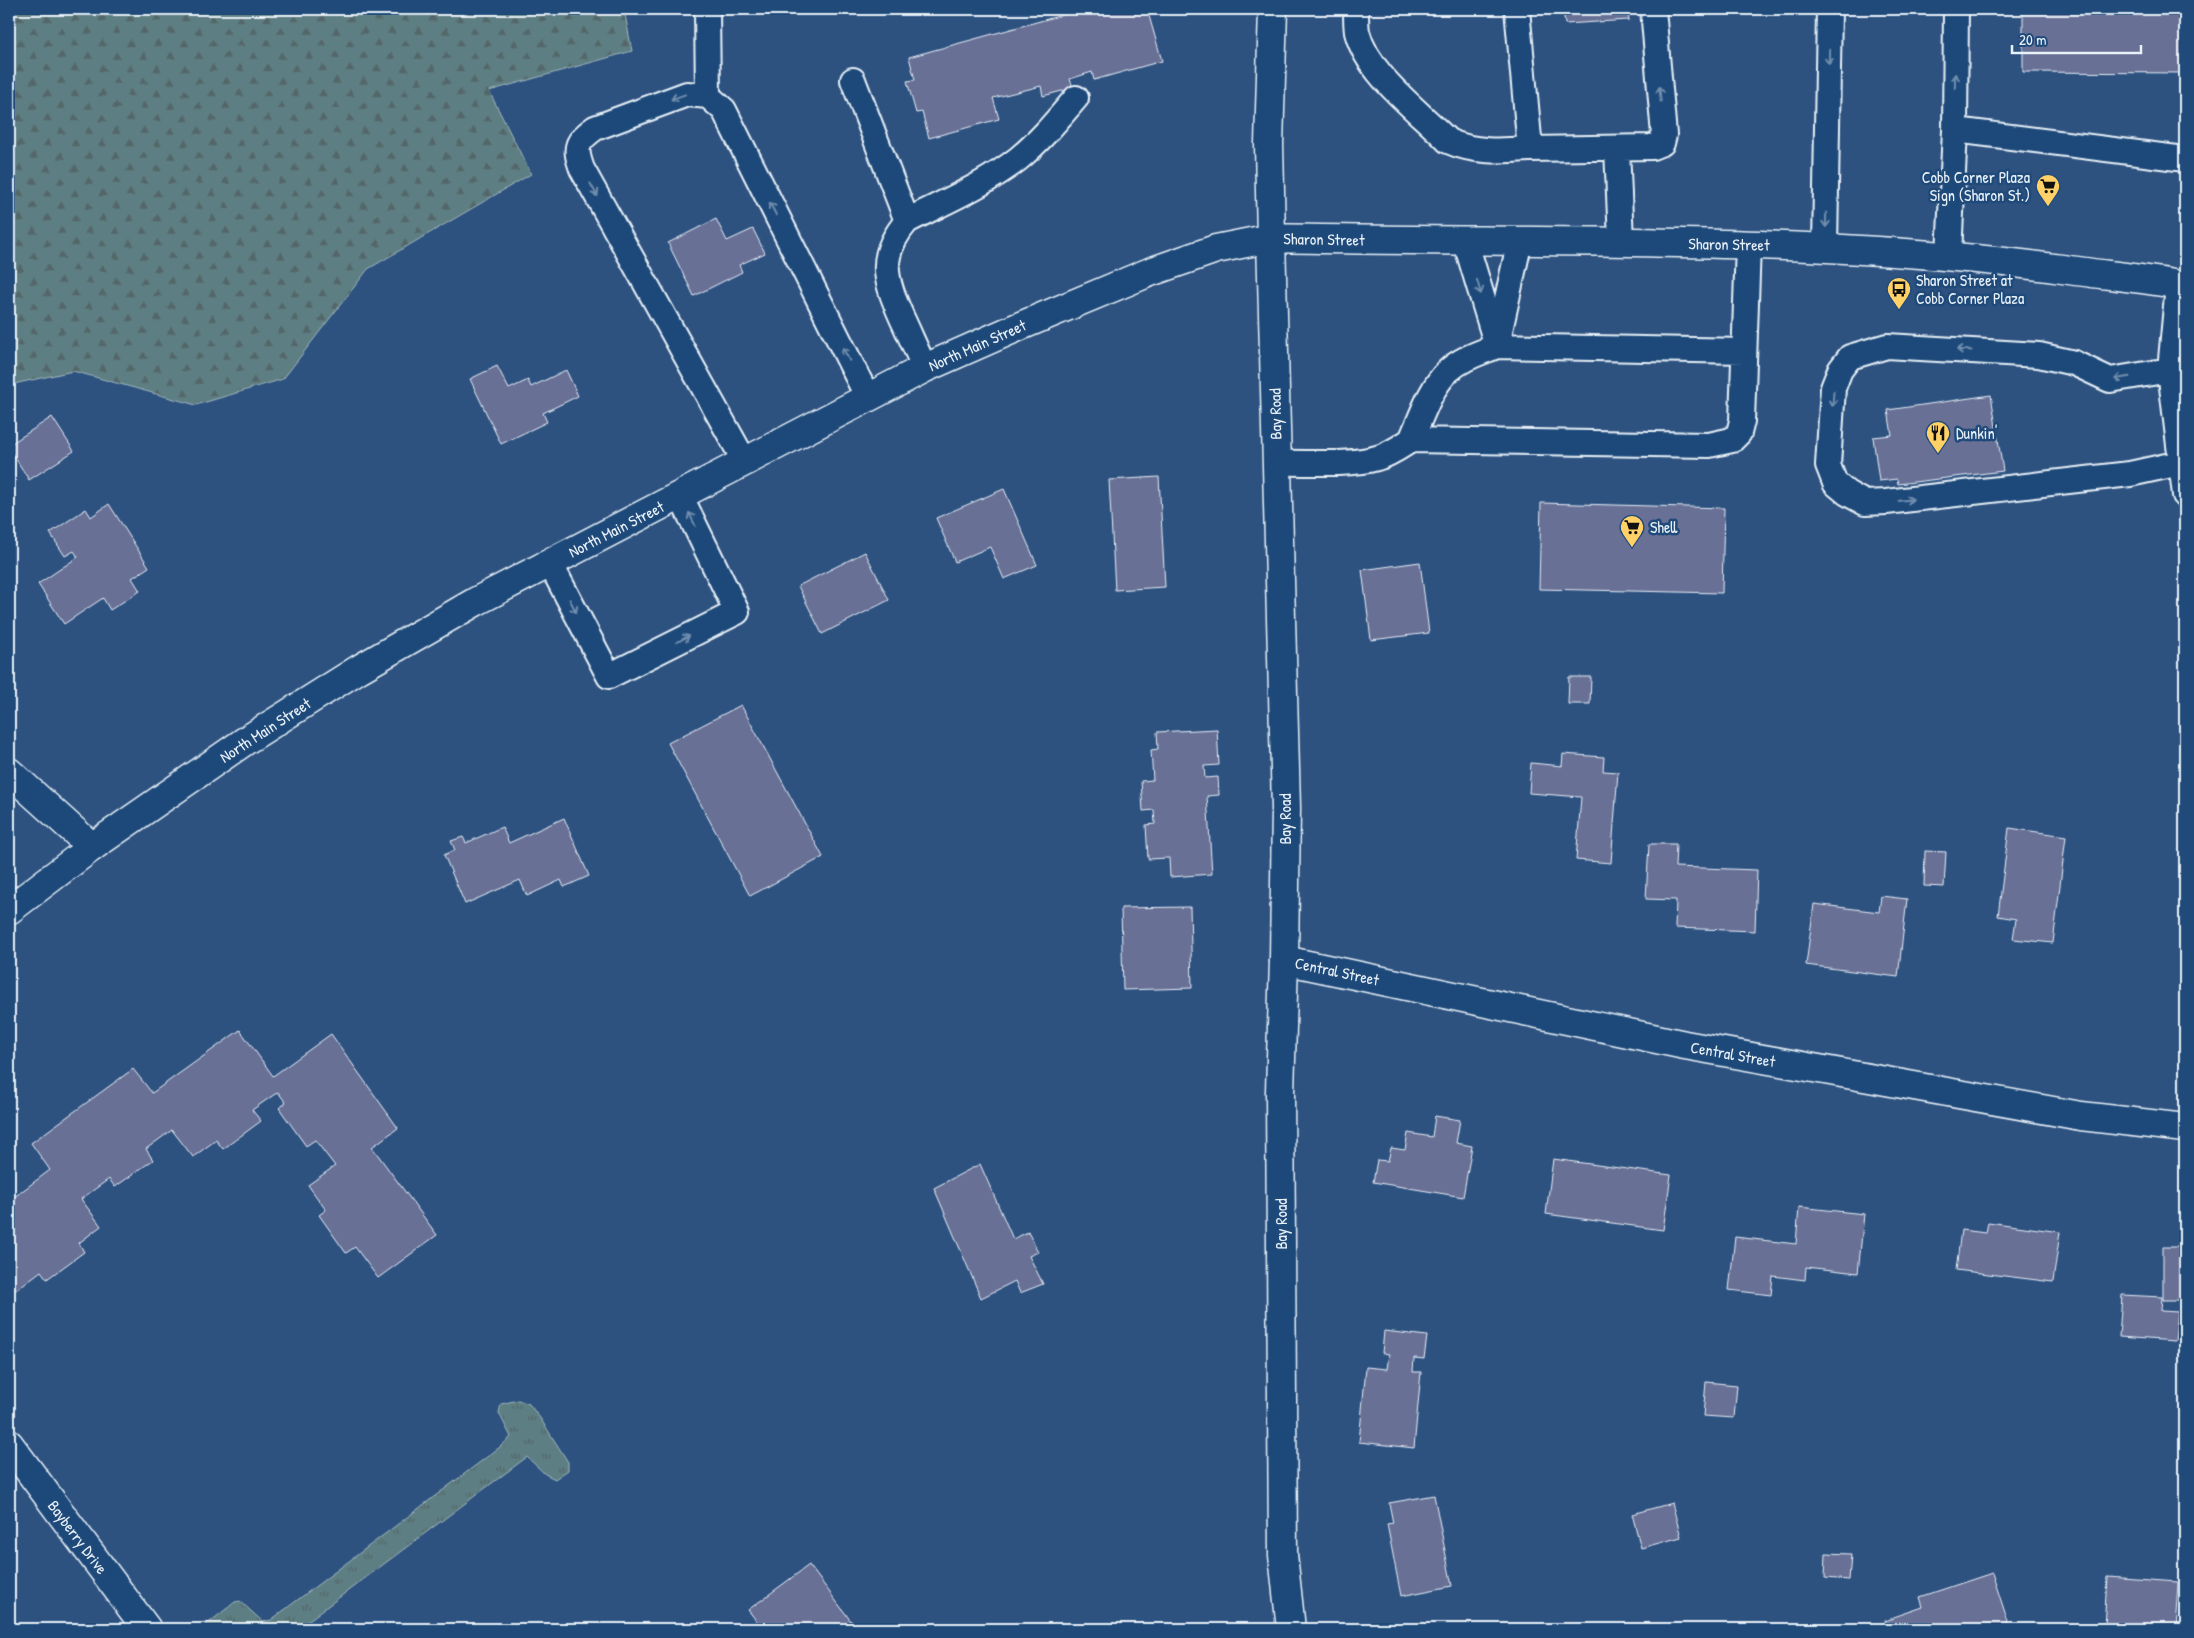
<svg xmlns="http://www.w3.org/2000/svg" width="2194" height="1638" viewBox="0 0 2194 1638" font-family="'Patrick Hand',sans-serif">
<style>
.grass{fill:url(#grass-tufts);stroke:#a2b8bd}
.forest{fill:url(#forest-firs);stroke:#a2b8bd}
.building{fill:#697096;stroke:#e8f1f8}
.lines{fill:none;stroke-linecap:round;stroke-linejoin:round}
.service-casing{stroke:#e8f1f8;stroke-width:28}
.minor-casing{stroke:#e8f1f8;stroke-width:31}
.secondary-casing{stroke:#e8f1f8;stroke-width:31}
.service{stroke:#1f4a7a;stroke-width:24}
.minor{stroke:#1f4a7a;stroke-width:28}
.secondary{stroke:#1f4a7a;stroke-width:28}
.oneway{stroke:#6f8dac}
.labels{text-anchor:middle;stroke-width:5;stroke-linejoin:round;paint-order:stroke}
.poi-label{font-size:16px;fill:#e8f1f8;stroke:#1f4a7a;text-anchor:start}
.street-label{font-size:16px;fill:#e8f1f8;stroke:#1f4a7a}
</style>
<defs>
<pattern id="grass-tufts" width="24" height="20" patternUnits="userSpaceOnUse" patternTransform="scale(1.25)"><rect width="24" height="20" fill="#5d7e82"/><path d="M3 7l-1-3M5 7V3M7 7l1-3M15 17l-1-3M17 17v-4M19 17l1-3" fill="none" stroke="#536669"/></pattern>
<pattern id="forest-firs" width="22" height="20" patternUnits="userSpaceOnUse" patternTransform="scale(1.25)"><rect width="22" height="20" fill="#5d7e82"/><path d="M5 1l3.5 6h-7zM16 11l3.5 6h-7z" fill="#536669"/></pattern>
</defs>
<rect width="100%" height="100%" fill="#2e5280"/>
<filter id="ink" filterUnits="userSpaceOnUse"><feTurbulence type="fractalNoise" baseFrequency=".02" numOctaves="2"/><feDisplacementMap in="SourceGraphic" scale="10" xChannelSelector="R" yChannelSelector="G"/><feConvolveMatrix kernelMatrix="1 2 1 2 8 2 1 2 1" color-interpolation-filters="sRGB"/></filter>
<g filter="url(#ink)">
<path class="grass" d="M 518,1400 L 529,1404 L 540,1418 L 568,1462 L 568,1470 L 555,1479 L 545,1474 L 527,1457 L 297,1629 L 210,1629 L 206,1625 L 235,1602 L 240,1601 L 263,1622 L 271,1620 L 500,1447 L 511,1437 L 499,1413 L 501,1404 Z"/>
<path class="forest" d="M 9,9 L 624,9 L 632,51 L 489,91 L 531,174 L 368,269 L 283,379 L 196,405 L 73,371 L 9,385 Z"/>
<path class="building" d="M 1084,9 L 1147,9 L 1162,61 L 1094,80 L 1092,72 L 1070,79 L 1073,88 L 1043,96 L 1041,86 L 993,98 L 999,119 L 929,138 L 922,112 L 916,113 L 907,81 L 915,80 L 909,57 Z
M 1563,9 L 1628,9 L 1629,20 L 1565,24 Z
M 2023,9 L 2185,9 L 2185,73 L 2023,72 Z
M 716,219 L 727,241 L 753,229 L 765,253 L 739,265 L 742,272 L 694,296 L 668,243 Z
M 497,366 L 509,389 L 528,380 L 531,387 L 566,370 L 578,396 L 543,413 L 547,422 L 501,444 L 470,379 Z
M 1991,395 L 2003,471 L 1898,484 L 1897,479 L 1879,481 L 1873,437 L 1892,435 L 1888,410 Z
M 52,417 L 74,451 L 29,480 L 9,448 L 9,445 Z
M 1159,477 L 1165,587 L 1115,590 L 1109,480 Z
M 1004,489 L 1037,565 L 1004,579 L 990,547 L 955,562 L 936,518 Z
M 1541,503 L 1724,508 L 1722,593 L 1539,589 Z
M 109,504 L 149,567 L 132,578 L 140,591 L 110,610 L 103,598 L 64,624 L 38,584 L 78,557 L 74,551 L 65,556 L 50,533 L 86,509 L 91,517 Z
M 865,552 L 889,600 L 822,634 L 798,586 Z
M 1420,562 L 1429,633 L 1371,640 L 1362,570 Z
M 1569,677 L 1591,677 L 1590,704 L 1568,704 Z
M 741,705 L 823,857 L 750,896 L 668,743 Z
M 1217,729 L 1219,765 L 1204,766 L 1205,778 L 1218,777 L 1219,795 L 1207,796 L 1212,874 L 1170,877 L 1169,858 L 1148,859 L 1146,825 L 1155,824 L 1154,810 L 1143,811 L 1141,781 L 1153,780 L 1151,750 L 1158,749 L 1157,732 Z
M 1563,754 L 1604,757 L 1603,771 L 1618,772 L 1611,863 L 1576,860 L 1581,797 L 1529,793 L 1531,763 L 1562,766 Z
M 564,818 L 589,876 L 564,887 L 561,880 L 527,896 L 520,880 L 465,904 L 444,855 L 455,850 L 451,841 L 463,837 L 466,843 L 502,827 L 509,843 Z
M 2009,828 L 2066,836 L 2053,943 L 2013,939 L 2016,919 L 1998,916 Z
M 1649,844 L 1676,844 L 1675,867 L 1757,870 L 1755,931 L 1675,928 L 1676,900 L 1646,899 Z
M 1925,851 L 1946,852 L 1944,887 L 1924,886 Z
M 1881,896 L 1907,899 L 1898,977 L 1806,965 L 1814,904 L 1879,912 Z
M 1190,907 L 1192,988 L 1123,990 L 1121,908 Z
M 240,1030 L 273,1076 L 331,1034 L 398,1128 L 372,1147 L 437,1235 L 378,1278 L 355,1247 L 346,1253 L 319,1215 L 326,1210 L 308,1185 L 335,1166 L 315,1140 L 306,1146 L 279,1108 L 286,1103 L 278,1092 L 252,1110 L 261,1121 L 223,1149 L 216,1140 L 193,1157 L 172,1130 L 146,1149 L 153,1160 L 115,1187 L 109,1179 L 81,1199 L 101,1226 L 79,1243 L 84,1252 L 47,1279 L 41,1271 L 9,1295 L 9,1201 L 50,1170 L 31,1143 L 133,1069 L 152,1093 Z
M 1435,1116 L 1460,1120 L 1456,1143 L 1472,1146 L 1463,1197 L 1373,1182 L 1377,1160 L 1388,1161 L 1391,1148 L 1405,1150 L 1408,1133 L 1432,1137 Z
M 1553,1159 L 1671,1175 L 1663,1230 L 1546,1214 Z
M 980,1164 L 1013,1239 L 1028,1232 L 1038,1252 L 1029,1256 L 1043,1284 L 1020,1293 L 1015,1281 L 981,1298 L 934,1188 Z
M 1799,1207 L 1864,1214 L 1858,1273 L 1806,1267 L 1805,1280 L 1773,1276 L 1771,1295 L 1729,1290 L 1735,1237 L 1796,1244 Z
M 1988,1222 L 2060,1232 L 2053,1282 L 1956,1270 L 1961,1230 L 1986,1233 Z
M 2163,1247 L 2185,1247 L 2185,1300 L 2163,1300 Z
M 2122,1295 L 2162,1297 L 2161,1311 L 2178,1312 L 2175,1341 L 2119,1337 Z
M 1384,1331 L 1427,1336 L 1424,1359 L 1414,1358 L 1413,1372 L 1421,1372 L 1414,1448 L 1359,1442 L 1366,1367 L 1387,1369 L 1389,1354 L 1382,1353 Z
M 1706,1382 L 1737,1385 L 1734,1418 L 1703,1416 Z
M 1434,1495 L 1452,1586 L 1401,1596 L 1387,1524 L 1393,1523 L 1389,1503 Z
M 1672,1503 L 1681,1537 L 1641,1548 L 1632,1514 Z
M 1826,1553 L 1851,1554 L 1849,1580 L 1825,1578 Z
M 809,1565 L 857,1629 L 763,1629 L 748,1610 Z
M 1992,1573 L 2010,1628 L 1888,1629 L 1885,1620 L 1923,1607 L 1920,1597 Z
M 2107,1577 L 2178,1582 L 2175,1629 L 2104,1627 Z"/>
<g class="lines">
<g class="service-casing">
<path id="service" d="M 707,9 L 708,96
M 1356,9 C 1356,16 1356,25 1357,32 C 1368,75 1418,110 1448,141 C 1475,153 1501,151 1530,149
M 1517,9 L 1530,149 L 1652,147 L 1662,143 L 1664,135 L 1653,9
M 853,80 L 907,221 C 877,256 885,280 902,318 C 910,335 917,352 925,368
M 1955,130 L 2185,159
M 1617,148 L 1621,241
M 907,221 C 944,202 985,185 1018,159 C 1040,141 1058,119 1076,98
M 1465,240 L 1497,346
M 1825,247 L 1829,9
M 1949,255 L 1955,130 L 1956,9
M 2178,285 L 2170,370 L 2185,495
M 1497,344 L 1520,240
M 1744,351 L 1497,346 C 1480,353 1462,358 1448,371 C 1430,388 1421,418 1411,440 L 1709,445 L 1732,440 L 1739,433 L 1742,421 L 1748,244
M 2170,370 L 2110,380 L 2074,363 L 2039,355 L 1887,346 L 1850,357 L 1840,370 L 1833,388 L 1828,465 L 1835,483 L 1847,493 L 1865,503 L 1886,502 L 2130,474 L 2180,463
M 745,462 L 582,169 C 574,147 576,142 595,128 L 687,94 L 708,96 L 724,110 L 868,398
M 1276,463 C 1306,462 1349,466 1377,458 C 1389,455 1400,447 1411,440
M 550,563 L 609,676 L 737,612 L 680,495"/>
</g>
<g class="minor-casing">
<path id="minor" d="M 9,772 L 92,847
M 1284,960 L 1685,1045 L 2081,1116 L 2185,1128
M 9,1444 L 147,1629"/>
</g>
<g class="secondary-casing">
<path id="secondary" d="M 1273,9 L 1269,144 L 1271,238 L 1286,808 L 1284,960 L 1280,1092 L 1283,1555 L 1291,1629
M 9,910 L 92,847 L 245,741 L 359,669 L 475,602 L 925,368 L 1018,327 L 1150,272 L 1216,249 L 1271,238 C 1535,244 1800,234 2062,269 C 2103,275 2145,278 2185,286"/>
</g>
<use href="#service" class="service"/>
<use href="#minor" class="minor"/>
<use href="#secondary" class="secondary"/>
</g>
<defs><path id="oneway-shaft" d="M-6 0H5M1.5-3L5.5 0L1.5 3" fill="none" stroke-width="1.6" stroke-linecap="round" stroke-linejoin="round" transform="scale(1.25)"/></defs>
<g class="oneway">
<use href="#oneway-shaft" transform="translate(1829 57) rotate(91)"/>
<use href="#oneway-shaft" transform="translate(1955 81) rotate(-89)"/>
<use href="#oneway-shaft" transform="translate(1660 94) rotate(-95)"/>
<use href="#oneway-shaft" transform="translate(678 97) rotate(160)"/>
<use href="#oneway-shaft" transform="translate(594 190) rotate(61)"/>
<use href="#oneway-shaft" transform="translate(773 209) rotate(-117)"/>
<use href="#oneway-shaft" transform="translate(1826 220) rotate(91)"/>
<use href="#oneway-shaft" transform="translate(1479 287) rotate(74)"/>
<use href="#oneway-shaft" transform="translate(1964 350) rotate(-177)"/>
<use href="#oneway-shaft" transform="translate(846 354) rotate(-117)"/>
<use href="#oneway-shaft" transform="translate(2122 378) rotate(171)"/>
<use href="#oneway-shaft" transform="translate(1833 399) rotate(94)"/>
<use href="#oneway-shaft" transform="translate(1906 500) rotate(-7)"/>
<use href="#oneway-shaft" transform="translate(692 519) rotate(-116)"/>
<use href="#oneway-shaft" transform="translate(573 606) rotate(63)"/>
<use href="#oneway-shaft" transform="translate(683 639) rotate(-27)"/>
</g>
</g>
<defs>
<g id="supermarket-pin" transform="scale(1.25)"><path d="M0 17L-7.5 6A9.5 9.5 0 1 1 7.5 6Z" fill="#ffd166" stroke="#1f4a7a"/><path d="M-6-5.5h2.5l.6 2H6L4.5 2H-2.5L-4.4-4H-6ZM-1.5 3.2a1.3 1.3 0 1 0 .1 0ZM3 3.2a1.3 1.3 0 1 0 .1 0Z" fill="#111"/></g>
<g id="bus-pin" transform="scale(1.25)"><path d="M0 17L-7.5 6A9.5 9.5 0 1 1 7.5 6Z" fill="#ffd166" stroke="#1f4a7a"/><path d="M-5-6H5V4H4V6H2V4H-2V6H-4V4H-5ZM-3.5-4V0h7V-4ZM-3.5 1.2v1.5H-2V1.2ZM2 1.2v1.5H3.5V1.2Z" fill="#111"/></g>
<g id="restaurant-pin" transform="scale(1.25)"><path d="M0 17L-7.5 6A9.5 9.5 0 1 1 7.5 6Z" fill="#ffd166" stroke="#1f4a7a"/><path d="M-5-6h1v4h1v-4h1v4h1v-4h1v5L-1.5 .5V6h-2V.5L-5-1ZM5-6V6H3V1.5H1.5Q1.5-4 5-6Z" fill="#111"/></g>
</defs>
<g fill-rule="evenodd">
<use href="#supermarket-pin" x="2048" y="186"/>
<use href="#bus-pin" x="1899" y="289"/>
<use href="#restaurant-pin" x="1938" y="433"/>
<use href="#supermarket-pin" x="1632" y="527"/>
</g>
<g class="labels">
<g class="poi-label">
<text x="2030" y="183" text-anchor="end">Cobb Corner Plaza<tspan x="2030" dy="18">Sign (Sharon St.)</tspan></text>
<text x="1916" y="286">Sharon Street at<tspan x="1916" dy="18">Cobb Corner Plaza</tspan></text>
<text x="1956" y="439">Dunkin'</text>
<text x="1650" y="533">Shell</text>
</g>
<g class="street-label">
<text transform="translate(1324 239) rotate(1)" y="6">Sharon Street</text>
<text transform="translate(1729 244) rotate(1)" y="6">Sharon Street</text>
<text transform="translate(977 345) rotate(-24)" y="6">North Main Street</text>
<text transform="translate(1275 414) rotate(-91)" y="6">Bay Road</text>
<text transform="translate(616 529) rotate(-27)" y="6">North Main Street</text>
<text transform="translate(265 730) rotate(-33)" y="6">North Main Street</text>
<text transform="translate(1285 819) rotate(-90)" y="6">Bay Road</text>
<text transform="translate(1337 971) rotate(12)" y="6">Central Street</text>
<text transform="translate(1733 1054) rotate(10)" y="6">Central Street</text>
<text transform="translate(1281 1224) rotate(-90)" y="6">Bay Road</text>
<text transform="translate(78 1537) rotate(53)" y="6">Bayberry Drive</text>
</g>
</g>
<rect width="2194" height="1638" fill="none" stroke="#1f4a7a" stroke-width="30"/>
<rect x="15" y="15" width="2164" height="1608" fill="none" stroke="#e8f1f8" stroke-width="2" filter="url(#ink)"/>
<path d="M2012 45v8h129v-8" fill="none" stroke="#e8f1f8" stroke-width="2.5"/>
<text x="2019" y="45" font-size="15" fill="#e8f1f8" stroke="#1f4a7a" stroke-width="4" paint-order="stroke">20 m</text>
</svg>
